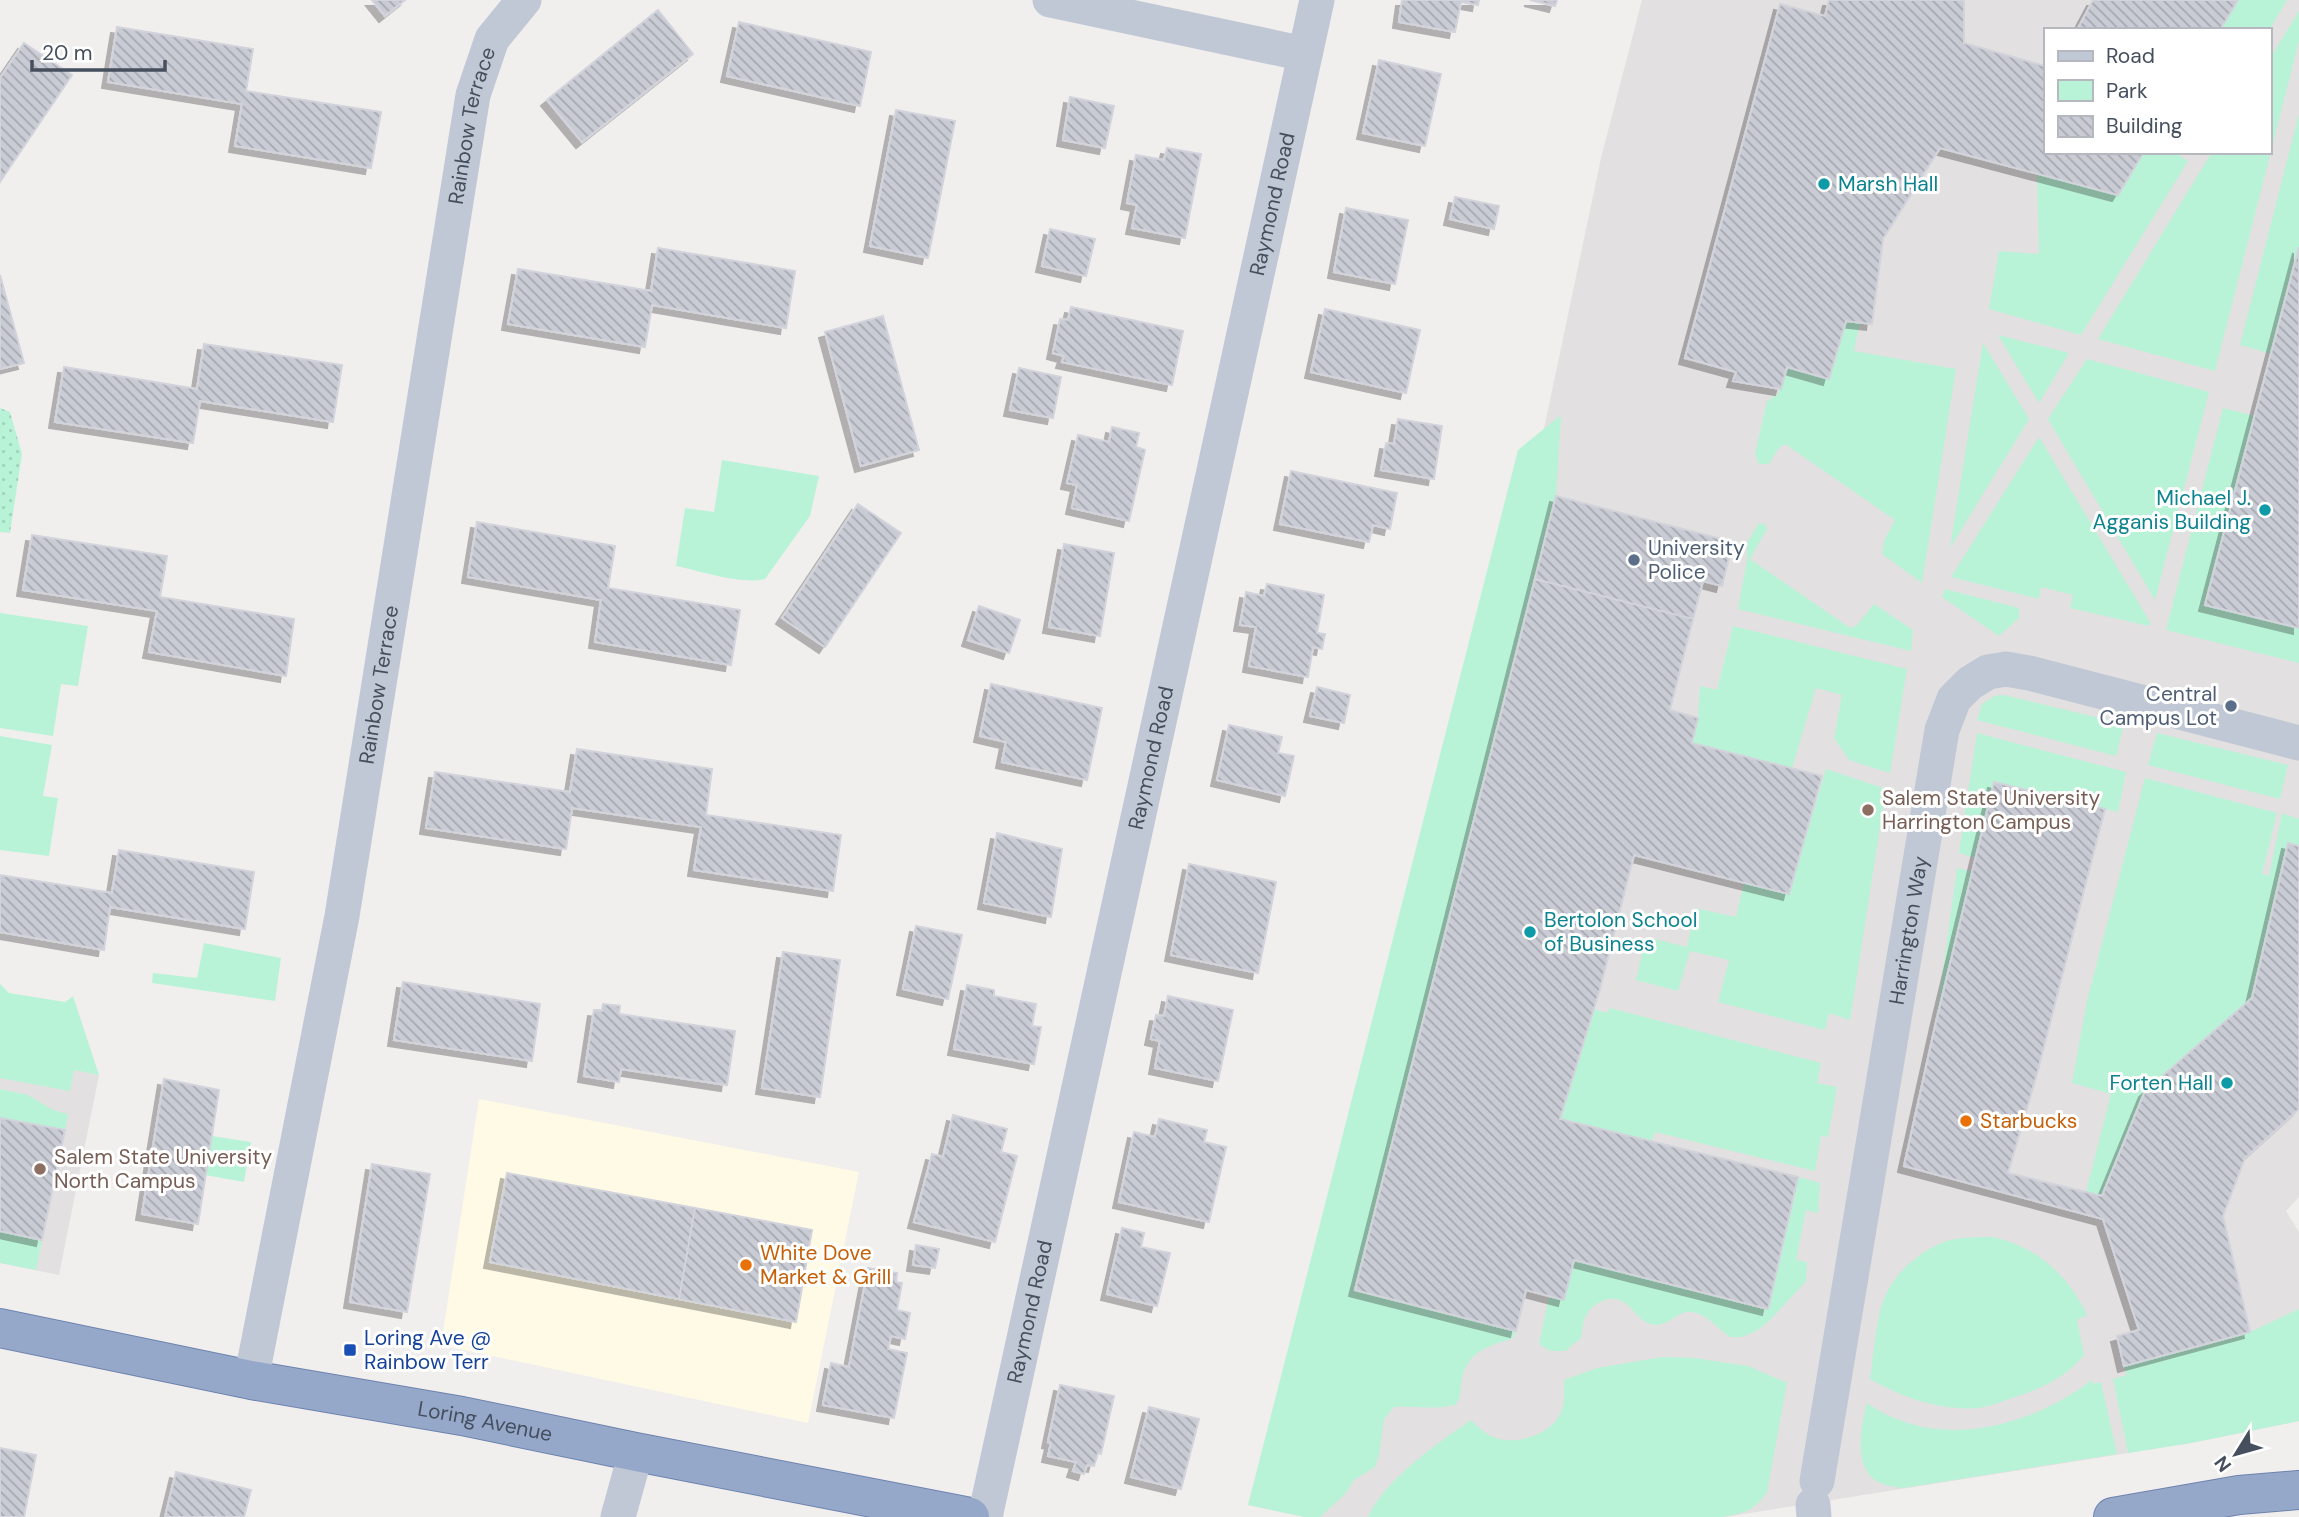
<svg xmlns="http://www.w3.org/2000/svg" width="2299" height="1517" viewBox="0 0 2299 1517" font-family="'DM Sans',sans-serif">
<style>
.commercial{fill:#fefae6}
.education{fill:#e2e0e0;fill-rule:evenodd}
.green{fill:#b9f3d7}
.park{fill:url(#park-dots)}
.building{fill:url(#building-back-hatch);stroke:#d2d3db;stroke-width:2;filter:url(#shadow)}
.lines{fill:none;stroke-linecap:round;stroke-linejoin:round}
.trunk-casing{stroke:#6d83ae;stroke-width:40}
.minor{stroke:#c1c8d5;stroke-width:35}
.trunk{stroke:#96a8c9;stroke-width:38}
.culture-dot{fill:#0f9aa8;stroke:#fff;stroke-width:2.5}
.service-dot{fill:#5c6f8a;stroke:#fff;stroke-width:2.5}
.education-dot{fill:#8d6e63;stroke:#fff;stroke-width:2.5}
.food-dot{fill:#e8710a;stroke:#fff;stroke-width:2.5}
.transit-dot{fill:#1a4fb4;stroke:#fff;stroke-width:2.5}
.labels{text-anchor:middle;stroke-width:6;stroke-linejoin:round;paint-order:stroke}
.street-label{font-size:21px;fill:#454f5e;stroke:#fff}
.culture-label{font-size:21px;fill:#0d838f;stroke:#fff;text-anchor:start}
.service-label{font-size:21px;fill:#4e5e75;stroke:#fff;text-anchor:start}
.education-label{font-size:21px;fill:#785e54;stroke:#fff;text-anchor:start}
.food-label{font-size:21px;fill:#c56008;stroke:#fff;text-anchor:start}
.transit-label{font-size:21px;fill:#164399;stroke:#fff;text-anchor:start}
</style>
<defs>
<pattern id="park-dots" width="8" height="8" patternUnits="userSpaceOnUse" patternTransform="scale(1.75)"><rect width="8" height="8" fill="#b9f3d7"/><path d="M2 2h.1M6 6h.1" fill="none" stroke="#a0d2bb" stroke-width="1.8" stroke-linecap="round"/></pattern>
<pattern id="building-back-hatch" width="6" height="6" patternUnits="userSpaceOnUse" patternTransform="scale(1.75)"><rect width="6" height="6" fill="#caccd5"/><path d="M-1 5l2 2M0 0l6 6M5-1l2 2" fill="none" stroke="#a6a8b0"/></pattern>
<filter id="shadow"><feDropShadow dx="-6" dy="6" stdDeviation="0" flood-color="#0004"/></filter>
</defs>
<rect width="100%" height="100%" fill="#f1efee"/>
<path class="commercial" d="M 479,1099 L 859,1172 L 808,1423 L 441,1345 Z"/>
<path class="education" d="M 1642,0 L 2299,0 L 2299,1197 L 2286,1211 L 2299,1232 L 2299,1421 L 2191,1443 L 1725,1517 L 1305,1517 L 1248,1505 L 1302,1299 L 1545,424 L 1601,158 ZM 2045,30 L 2269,30 L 2269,152 L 2045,152 Z
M 0,1054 L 99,1075 L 59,1275 L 0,1263 Z"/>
<path class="green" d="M 2238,0 L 2287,0 L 2269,30 L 2220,30 Z
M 2299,11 L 2299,41 L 2215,371 L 2098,339 L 2212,152 L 2269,152 L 2269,60 Z
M 2299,114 L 2299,247 L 2272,354 L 2240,345 Z
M 2144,152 L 2173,152 L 2188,161 L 2081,335 L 1989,309 L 1999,251 L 2039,254 L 2037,172 L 2117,195 Z
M 1846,321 L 1860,323 L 1854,351 L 1956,369 L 1922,583 L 1882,554 L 1884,541 L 1895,520 L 1785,444 L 1778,449 L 1769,464 L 1759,464 L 1755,454 L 1767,401 L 1778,394 L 1787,367 L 1829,379 Z
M 1998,335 L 2069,353 L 2039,403 Z
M 1983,343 L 2029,419 L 1950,548 Z
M 2087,359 L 2209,392 L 2155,600 L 2048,419 Z
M 2223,408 L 2255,416 L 2206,604 L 2299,628 L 2299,663 L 2166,630 Z
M 1561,415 L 1556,496 L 1355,1289 L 1516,1331 L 1512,1339 C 1486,1346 1465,1353 1461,1384 C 1460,1394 1461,1397 1455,1405 C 1433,1410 1415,1406 1394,1407 L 1384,1419 L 1379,1455 L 1375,1467 L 1354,1480 L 1346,1493 L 1320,1517 L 1305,1517 L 1248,1505 L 1518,450 Z
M 2039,437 L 2150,622 L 2149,626 L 2070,608 L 2073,595 L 2041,587 L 2039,599 L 1951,577 Z
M 722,460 L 819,476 L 810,516 L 765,579 C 742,585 700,571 676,566 L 685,508 L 714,512 Z
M 1759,523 L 1765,524 L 1767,529 L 1750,559 L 1850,628 L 1857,625 L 1874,604 L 1913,630 L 1911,651 L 1738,609 L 1747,560 L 1747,543 Z
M 1945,589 L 2019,608 L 2019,618 L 1999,636 L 1942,597 Z
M 0,613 L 88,626 L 78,686 L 61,684 L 53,736 L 0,728 Z
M 1733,626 L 1907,669 L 1890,773 L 1849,760 L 1834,738 L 1842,695 L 1816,688 L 1792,768 L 1692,743 L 1698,718 L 1700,686 L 1717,690 Z
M 2004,695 L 2124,724 L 2116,756 L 1977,720 L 1982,704 L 1995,696 Z
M 1977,733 L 2126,772 L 2118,812 L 1994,782 L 1975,858 L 1959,853 Z
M 2157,733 L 2288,765 L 2280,799 L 2148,765 Z
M 0,736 L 52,745 L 43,796 L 58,798 L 49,856 L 0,850 Z
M 1826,769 L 1886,789 L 1850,1020 L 1829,1013 L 1825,1030 L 1718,1002 L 1729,960 L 1690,951 L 1678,991 L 1636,980 L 1646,937 L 1687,947 L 1695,908 L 1736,917 L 1744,883 L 1789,894 Z
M 2145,778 L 2277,813 L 2262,874 L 2269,876 L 2282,813 L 2299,819 L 2299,846 L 2288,844 L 2252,998 L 2145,1091 L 2102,1196 L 2086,1192 L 2111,1094 L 2072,1083 L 2087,1001 Z
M 1957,868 L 1973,872 L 1936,1022 Z
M 204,943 L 281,958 L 275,1001 L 152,983 L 153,973 L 197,978 Z
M 0,984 L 9,993 L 65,1002 L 73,996 L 99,1075 L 74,1070 L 70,1091 L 0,1078 Z
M 1610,1008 L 1821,1063 L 1817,1083 L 1837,1087 L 1828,1137 L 1821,1136 L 1815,1171 L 1655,1132 L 1652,1141 L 1560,1119 L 1594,1009 L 1607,1013 Z
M 0,1089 L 28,1095 L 53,1110 L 68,1114 L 65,1130 L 0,1118 Z
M 212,1136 L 251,1142 L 244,1182 L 205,1175 Z
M 1798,1177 L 1820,1183 L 1818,1213 L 1806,1210 L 1796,1260 L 1807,1262 L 1806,1281 L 1771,1319 L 1758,1330 L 1742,1337 L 1730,1337 C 1713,1325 1697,1301 1675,1317 C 1671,1320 1662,1325 1656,1325 C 1634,1325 1630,1288 1600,1302 C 1584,1310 1583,1322 1581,1338 L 1565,1351 L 1550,1351 L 1539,1344 L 1549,1296 L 1564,1300 L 1574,1260 L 1768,1309 Z
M 0,1231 L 42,1240 L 36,1270 L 0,1263 Z
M 1993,1237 C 2037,1247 2068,1275 2087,1315 L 2077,1320 L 2084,1355 C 2068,1375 2045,1387 2021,1395 C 2008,1399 1993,1406 1979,1408 C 1941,1411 1903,1398 1870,1379 C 1874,1355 1875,1322 1884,1299 C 1894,1272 1923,1248 1950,1240 C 1964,1237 1979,1237 1993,1237 Z
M 2299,1309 L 2299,1421 L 2191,1443 L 2128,1453 L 2113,1379 L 2127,1375 L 2124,1366 L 2250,1332 Z
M 1663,1357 L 1694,1358 L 1748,1366 L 1787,1383 L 1767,1492 C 1753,1512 1744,1513 1721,1517 L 1368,1517 C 1385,1479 1437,1444 1471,1420 C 1478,1427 1484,1433 1493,1437 C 1513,1446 1546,1436 1558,1418 C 1566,1406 1564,1393 1564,1380 L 1597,1368 Z
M 2092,1380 L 2093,1384 L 2101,1382 L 2117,1454 L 1903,1488 C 1896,1487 1887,1486 1880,1483 C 1852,1469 1861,1427 1867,1403 C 1937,1452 2029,1428 2092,1380 Z"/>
<path class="park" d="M 0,408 L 10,412 L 22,454 L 10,533 L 0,532 Z"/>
<path class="building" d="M 372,0 L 405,0 L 385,16 Z
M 1402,0 L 1479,0 L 1478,5 L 1461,2 L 1455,32 L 1399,22 Z
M 1530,0 L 1557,0 L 1555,6 Z
M 1829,0 L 1964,0 L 1964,43 L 2045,66 L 2045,152 L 2144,152 L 2118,195 L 1940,148 L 1883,239 L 1872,324 L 1846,321 L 1829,379 L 1787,367 L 1781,389 L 1733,381 L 1736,372 L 1685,358 L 1780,4 L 1825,16 Z
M 2093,0 L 2238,0 L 2220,30 L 2077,30 Z
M 658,10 L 693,54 L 582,142 L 547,100 Z
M 739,22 L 871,52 L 860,106 L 727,76 Z
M 117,27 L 253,49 L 246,91 L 381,112 L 371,168 L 235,146 L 242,104 L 108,82 Z
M 24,43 L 72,75 L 0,182 L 0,78 Z
M 1379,60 L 1441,74 L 1425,146 L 1363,133 Z
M 1070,97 L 1114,106 L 1105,148 L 1063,140 Z
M 896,110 L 955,121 L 928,258 L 870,246 Z
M 1167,148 L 1201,154 L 1185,238 L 1132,228 L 1137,205 L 1127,203 L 1136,155 L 1164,160 Z
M 1455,197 L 1499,206 L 1494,229 L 1450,219 Z
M 1346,208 L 1408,220 L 1395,284 L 1334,272 Z
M 1050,229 L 1095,239 L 1086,276 L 1042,266 Z
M 2299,247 L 2299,628 L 2205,605 Z
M 658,248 L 795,271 L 786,328 L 652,305 L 645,347 L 508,324 L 518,269 L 651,291 Z
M 0,275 L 24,363 L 0,369 Z
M 1071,307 L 1183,331 L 1172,385 L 1062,362 L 1064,356 L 1053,353 L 1060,319 L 1068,320 Z
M 1325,309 L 1420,330 L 1406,393 L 1311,372 Z
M 883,316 L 919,450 L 861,466 L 825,332 Z
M 204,344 L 342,365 L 333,422 L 200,401 L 193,443 L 55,422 L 64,367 L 197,389 Z
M 1019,368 L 1061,377 L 1053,418 L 1010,410 Z
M 1398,419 L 1442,426 L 1434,479 L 1381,470 L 1386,443 L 1394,444 Z
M 1112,427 L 1139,433 L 1136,447 L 1145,450 L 1129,521 L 1072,508 L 1077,485 L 1067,483 L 1078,435 L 1109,442 Z
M 1291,471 L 1397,493 L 1390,529 L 1373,525 L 1369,542 L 1280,524 Z
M 1556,496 L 1733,542 L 1722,586 L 1703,581 L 1693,619 L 1535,579 Z
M 858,504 L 901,533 L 825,647 L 782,618 Z
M 477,522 L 615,546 L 608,588 L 740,610 L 731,665 L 595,642 L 601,600 L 468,577 Z
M 32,535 L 167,556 L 160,597 L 294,619 L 286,676 L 149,652 L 157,611 L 23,590 Z
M 1064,544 L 1114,553 L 1100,636 L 1049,627 Z
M 1535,579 L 1693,619 L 1670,710 L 1698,718 L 1692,743 L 1822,776 L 1789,894 L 1634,855 L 1600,989 L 1560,1119 L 1798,1177 L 1768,1309 L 1574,1260 L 1564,1300 L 1526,1290 L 1516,1331 L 1355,1290 Z
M 1267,584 L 1324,595 L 1317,633 L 1325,634 L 1322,649 L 1313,647 L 1308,677 L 1249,666 L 1256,627 L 1240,625 L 1246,592 L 1264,596 Z
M 979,606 L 1020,620 L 1009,653 L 968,640 Z
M 991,684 L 1102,708 L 1087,780 L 1002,762 L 1006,742 L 980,736 Z
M 1317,687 L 1350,695 L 1344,723 L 1310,716 Z
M 1229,725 L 1282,737 L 1278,753 L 1294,756 L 1285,796 L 1217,780 Z
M 577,749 L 712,769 L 706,815 L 841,835 L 833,891 L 694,870 L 701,827 L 572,808 L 566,849 L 426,828 L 435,772 L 570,792 Z
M 1994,782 L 2105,809 L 2037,1074 L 2008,1173 L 2102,1196 L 2145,1091 L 2252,998 L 2288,843 L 2299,846 L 2299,1109 L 2245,1158 L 2223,1216 L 2250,1332 L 2124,1366 L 2117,1336 L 2139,1330 L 2103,1219 L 1904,1166 L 1936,1022 Z
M 997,833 L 1062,849 L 1051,917 L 984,903 Z
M 119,850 L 254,872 L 245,929 L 110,907 L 104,950 L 0,932 L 0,875 L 112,893 Z
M 1189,864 L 1276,882 L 1258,973 L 1171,955 Z
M 916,926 L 962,935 L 948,999 L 903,989 Z
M 783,952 L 840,960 L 820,1097 L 762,1088 Z
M 403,982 L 540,1004 L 532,1061 L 394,1040 Z
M 967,985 L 994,990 L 994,996 L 1036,1004 L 1032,1026 L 1041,1027 L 1034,1064 L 954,1049 Z
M 1168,996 L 1233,1010 L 1218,1081 L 1155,1068 L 1160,1041 L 1151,1039 L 1156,1015 L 1164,1016 Z
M 603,1004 L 620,1006 L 619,1014 L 735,1031 L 727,1085 L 621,1069 L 619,1082 L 584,1076 L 594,1010 L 602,1011 Z
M 164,1079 L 219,1090 L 198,1224 L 142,1214 Z
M 953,1115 L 1007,1129 L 1001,1152 L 1017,1156 L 995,1242 L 914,1222 L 932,1154 L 943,1157 Z
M 0,1118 L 65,1130 L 42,1240 L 0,1231 Z
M 1159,1119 L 1207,1130 L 1204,1142 L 1226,1147 L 1209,1222 L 1119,1202 L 1134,1132 L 1155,1137 Z
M 372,1164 L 430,1174 L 407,1312 L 350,1302 Z
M 507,1173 L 695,1208 L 679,1299 L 490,1262 Z
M 695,1208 L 812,1230 L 796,1322 L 679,1299 Z
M 1122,1228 L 1144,1233 L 1141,1247 L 1170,1253 L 1157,1306 L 1107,1294 Z
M 916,1245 L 939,1249 L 935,1268 L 913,1265 Z
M 868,1268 L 897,1273 L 896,1282 L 902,1283 L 897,1310 L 910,1313 L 905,1339 L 891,1336 L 888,1349 L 907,1353 L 894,1418 L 823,1405 L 831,1363 L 849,1367 Z
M 1060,1385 L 1114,1396 L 1101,1454 L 1098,1453 L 1094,1466 L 1087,1465 L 1084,1474 L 1073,1471 L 1076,1462 L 1048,1456 L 1051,1443 L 1048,1442 Z
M 1149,1407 L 1199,1419 L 1181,1489 L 1131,1477 Z
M 0,1448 L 36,1455 L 24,1517 L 0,1517 Z
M 176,1472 L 251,1490 L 244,1517 L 165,1517 Z"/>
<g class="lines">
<g class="trunk-casing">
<g id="trunk">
<path id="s4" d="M 0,1328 L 251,1380 L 462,1416 L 636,1452 L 970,1517"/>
<path d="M 2113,1517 L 2239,1495 L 2299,1490"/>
</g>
</g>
<g class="minor">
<path d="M 1050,0 L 1305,54"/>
<path id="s1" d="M 251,1380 L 342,916 L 473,95 L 492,39 L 524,0"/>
<path id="s2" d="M 1817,1481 L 1942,730 L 1954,699 L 1970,683 L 1988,672 L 2006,669 L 2029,673 L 2299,743"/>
<path d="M 1813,1505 L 1814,1517"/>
<path d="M 618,1517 L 636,1452"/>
<path id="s3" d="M 985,1517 L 1317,0"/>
</g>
<use href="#trunk" class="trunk"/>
</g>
<g class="culture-dot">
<circle cx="1824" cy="184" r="7"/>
<circle cx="2265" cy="510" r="7"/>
<circle cx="1530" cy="932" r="7"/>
<circle cx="2227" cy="1083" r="7"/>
</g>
<g class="service-dot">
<circle cx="1634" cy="560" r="7"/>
<circle cx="2231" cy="706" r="7"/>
</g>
<g class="education-dot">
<circle cx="1868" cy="810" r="7"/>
<circle cx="40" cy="1169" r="7"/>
</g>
<g class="food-dot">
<circle cx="1966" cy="1121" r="7"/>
<circle cx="746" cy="1265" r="7"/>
</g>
<rect class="transit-dot" x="343" y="1343" width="14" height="14" rx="3.5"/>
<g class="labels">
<g class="street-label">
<text dy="7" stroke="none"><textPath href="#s1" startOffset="1274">Rainbow Terrace</textPath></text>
<text dy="7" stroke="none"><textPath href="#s3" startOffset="1344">Raymond Road</textPath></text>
<text dy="7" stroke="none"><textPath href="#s1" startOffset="707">Rainbow Terrace</textPath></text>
<text dy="7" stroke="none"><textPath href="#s3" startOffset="777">Raymond Road</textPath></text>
<text dy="7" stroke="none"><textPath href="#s2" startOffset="558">Harrington Way</textPath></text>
<text dy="7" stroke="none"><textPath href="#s3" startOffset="210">Raymond Road</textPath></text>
<text dy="7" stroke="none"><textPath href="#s4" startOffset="494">Loring Avenue</textPath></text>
</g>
<g class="culture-label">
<text x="1838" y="191">Marsh Hall</text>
<text x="2251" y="505" text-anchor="end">Michael J.<tspan x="2251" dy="24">Agganis Building</tspan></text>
<text x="1544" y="927">Bertolon School<tspan x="1544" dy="24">of Business</tspan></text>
<text x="2213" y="1090" text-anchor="end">Forten Hall</text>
</g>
<g class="service-label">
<text x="1648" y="555">University<tspan x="1648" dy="24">Police</tspan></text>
<text x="2217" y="701" text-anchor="end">Central<tspan x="2217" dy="24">Campus Lot</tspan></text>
</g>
<g class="education-label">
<text x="1882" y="805">Salem State University<tspan x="1882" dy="24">Harrington Campus</tspan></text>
<text x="54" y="1164">Salem State University<tspan x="54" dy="24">North Campus</tspan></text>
</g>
<g class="food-label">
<text x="1980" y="1128">Starbucks</text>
<text x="760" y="1260">White Dove<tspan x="760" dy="24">Market &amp; Grill</tspan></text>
</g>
<g class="transit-label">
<text x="364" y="1345">Loring Ave @<tspan x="364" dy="24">Rainbow Terr</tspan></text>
</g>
</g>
<rect x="2044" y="28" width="228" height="126" fill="#ffffff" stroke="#b5b9bf" stroke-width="2"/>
<rect x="2058" y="51" width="35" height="10" fill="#c1c8d5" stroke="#b5b9bf" stroke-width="2"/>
<text x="2106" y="63" font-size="21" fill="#454f5e">Road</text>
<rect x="2058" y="80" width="35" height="21" fill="#b9f3d7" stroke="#b5b9bf" stroke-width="2"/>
<text x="2106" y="98" font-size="21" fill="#454f5e">Park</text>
<rect x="2058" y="116" width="35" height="21" fill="url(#building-back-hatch)" stroke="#b5b9bf" stroke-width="2"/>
<text x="2106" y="133" font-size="21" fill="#454f5e">Building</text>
<g transform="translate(2236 1454) rotate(233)" stroke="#ffffff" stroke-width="5" paint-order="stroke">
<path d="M0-5L12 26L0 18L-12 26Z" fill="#454f5e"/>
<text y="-10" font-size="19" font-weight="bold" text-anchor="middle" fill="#454f5e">N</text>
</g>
<path d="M32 60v10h133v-10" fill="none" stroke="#454f5e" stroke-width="3.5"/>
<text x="42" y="60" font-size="21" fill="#454f5e" stroke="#ffffff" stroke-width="5" paint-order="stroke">20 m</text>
</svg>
